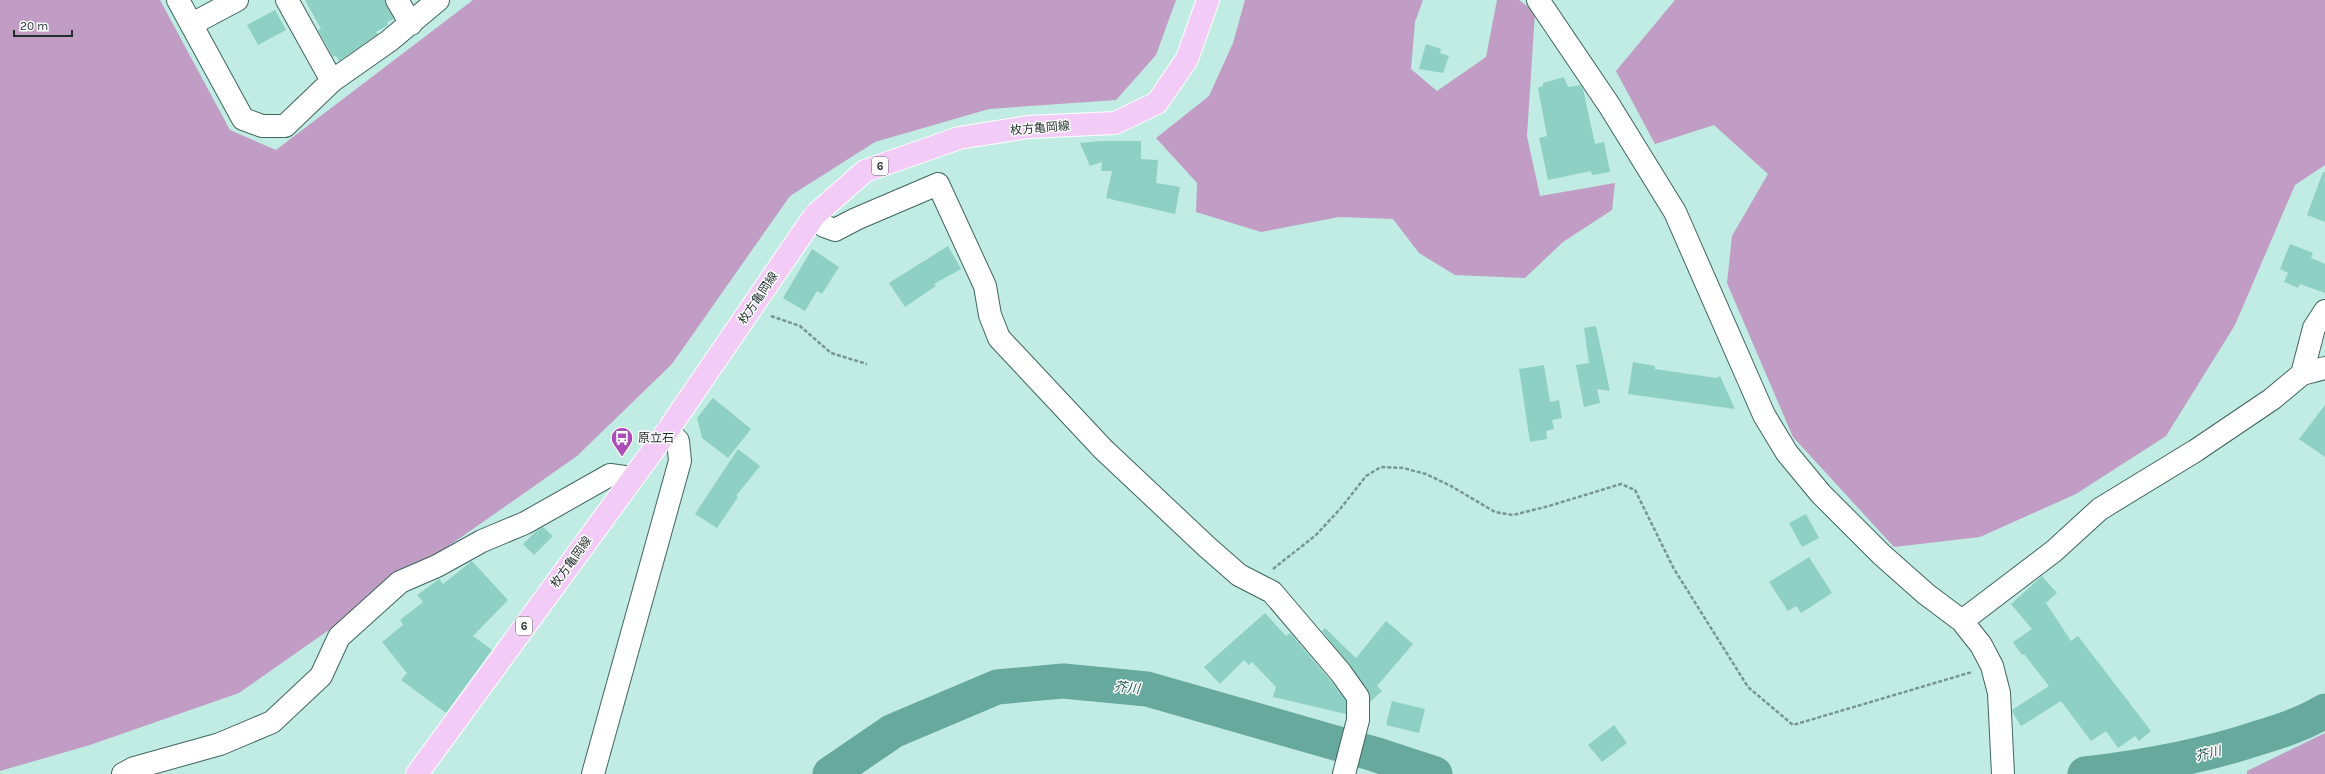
<svg xmlns="http://www.w3.org/2000/svg" width="2325" height="774" viewBox="0 0 2325 774" font-family="Karla,'Noto Sans JP',sans-serif">
<style>
.forest{fill:#c19dc5}
.lines{fill:none;stroke-linecap:round;stroke-linejoin:round}
.river{stroke:#68a99d;stroke-width:35}
.building{fill:#8ed0c3}
.minor-casing{stroke:#3f655e;stroke-width:24}
.major-casing{stroke:#fff;stroke-width:24}
.path{stroke:#789690;stroke-width:2.5;stroke-dasharray:4 2;stroke-linecap:butt}
.minor{stroke:#fff;stroke-width:22}
.major{stroke:#f2cbf7;stroke-width:22}
.labels{text-anchor:middle;stroke-width:3;stroke-linejoin:round;paint-order:stroke}
.shield{fill:#fff;stroke:#626d6b;stroke-width:1}
.shield-label{font-size:11px;font-weight:bold;fill:#1e2e2b}
.street-label{font-size:12px;fill:#1e2e2b;stroke:#fff}
.poi-label{font-size:12px;fill:#1e2e2b;stroke:#fff;text-anchor:start}
.water-label{font-size:13px;font-style:italic;fill:#235951;stroke:#fff}
</style>
<rect width="100%" height="100%" fill="#c1ece3"/>
<path class="forest" d="M 0,0 L 160,0 L 230,130 L 276,150 L 473,0 L 1176,0 L 1156,55 L 1116,100 L 989,109 L 875,142 L 790,196 L 672,364 L 577,456 L 239,693 L 90,745 L 0,771 Z
M 1245,0 L 1423,0 L 1415,22 L 1411,69 L 1437,91 L 1486,57 L 1497,0 L 1519,0 L 1535,12 L 1527,136 L 1540,196 L 1615,183 L 1612,210 L 1563,242 L 1525,278 L 1455,275 L 1419,253 L 1393,219 L 1339,217 L 1261,232 L 1196,212 L 1197,183 L 1156,138 L 1209,96 L 1233,43 Z
M 1675,0 L 2325,0 L 2325,165 L 2295,185 L 2235,325 L 2166,436 L 2076,494 L 1980,537 L 1894,547 L 1793,437 L 1727,283 L 1732,236 L 1768,174 L 1714,125 L 1655,144 L 1616,71 Z
M 2325,733 L 2325,774 L 2247,774 L 2247,771 Z"/>
<g class="lines">
<path class="river" d="M 830,774 L 893,731 L 997,687 L 1063,681 L 1147,689 L 1374,754 L 1435,774
M 2085,774 C 2144,767 2201,757 2258,738 C 2281,731 2303,724 2325,711"/>
</g>
<path class="building" d="M 305,0 L 385,0 L 394,19 L 387,22 L 388,25 L 376,32 L 378,34 L 339,61 L 336,56 L 333,57 L 318,30 L 321,29 Z
M 275,10 L 286,30 L 258,45 L 247,25 Z
M 1426,44 L 1441,49 L 1440,53 L 1449,56 L 1443,73 L 1419,69 Z
M 1564,77 L 1568,87 L 1580,85 L 1583,89 L 1595,144 L 1604,142 L 1610,172 L 1592,175 L 1591,171 L 1548,180 L 1539,138 L 1547,136 L 1538,88 L 1543,86 L 1543,83 Z
M 1101,141 L 1141,141 L 1141,159 L 1158,160 L 1156,183 L 1180,187 L 1175,214 L 1106,198 L 1112,171 L 1101,171 L 1102,162 L 1090,166 L 1080,143 Z
M 2323,172 L 2325,172 L 2325,222 L 2307,215 Z
M 2290,244 L 2313,253 L 2311,258 L 2325,264 L 2325,293 L 2300,284 L 2298,288 L 2284,282 L 2288,273 L 2280,269 Z
M 948,246 L 961,269 L 934,284 L 936,286 L 905,307 L 889,283 Z
M 812,249 L 839,267 L 822,294 L 817,291 L 805,311 L 783,298 Z
M 1596,326 L 1610,391 L 1597,389 L 1600,403 L 1584,407 L 1576,365 L 1589,363 L 1584,328 Z
M 1633,362 L 1655,366 L 1655,369 L 1716,378 L 1720,376 L 1735,409 L 1628,394 Z
M 1544,365 L 1550,402 L 1559,400 L 1562,418 L 1552,420 L 1554,429 L 1546,431 L 1547,439 L 1530,442 L 1519,369 Z
M 713,398 L 751,429 L 728,458 L 702,438 L 697,418 Z
M 2325,405 L 2325,457 L 2299,439 Z
M 738,449 L 760,466 L 736,496 L 738,497 L 717,528 L 695,514 Z
M 1806,514 L 1819,538 L 1802,547 L 1789,523 Z
M 543,527 L 553,536 L 534,555 L 523,544 L 535,532 Z
M 1809,557 L 1832,593 L 1801,613 L 1796,606 L 1788,611 L 1769,582 Z
M 472,561 L 508,600 L 473,636 L 492,650 L 446,713 L 401,680 L 407,673 L 382,642 L 403,625 L 400,620 L 423,602 L 417,595 L 439,579 L 443,584 Z
M 2042,576 L 2057,593 L 2046,603 L 2071,641 L 2078,636 L 2151,731 L 2139,741 L 2135,736 L 2118,748 L 2106,731 L 2091,741 L 2061,701 L 2021,726 L 2013,713 L 2012,710 L 2049,686 L 2024,654 L 2022,655 L 2013,642 L 2032,629 L 2011,604 Z
M 1265,613 L 1286,636 L 1290,633 L 1331,681 L 1346,701 L 1346,714 L 1273,697 L 1276,687 L 1252,662 L 1249,665 L 1244,660 L 1220,684 L 1204,667 Z
M 1386,621 L 1413,644 L 1377,686 L 1382,691 L 1370,702 L 1368,690 L 1322,631 L 1325,628 L 1356,658 Z
M 1392,701 L 1425,709 L 1419,733 L 1386,725 Z
M 1614,725 L 1627,743 L 1602,762 L 1588,745 Z"/>
<g class="lines">
<g class="minor-casing">
<path id="minor" d="M 178,0 L 243,119 L 262,126 L 285,126 L 332,81 L 389,41 L 438,0
M 287,0 L 332,81
M 397,0 L 411,24
M 1538,0 L 1609,105 L 1675,212 L 1764,415 L 1787,453 L 1821,494 L 1882,555 L 1926,594 L 1962,621 L 1981,645 L 1992,666 L 1999,693 L 2003,774
M 192,24 L 237,0
M 815,215 L 824,226 L 835,230 L 856,219 L 938,184 L 985,286 L 990,315 L 999,338 L 1103,449 L 1207,547 L 1239,575 L 1272,592 L 1341,673 L 1358,697 L 1358,720 L 1344,774
M 2302,374 L 2314,328 L 2325,311
M 1962,621 L 2054,551 L 2100,509 L 2195,451 L 2272,399 L 2302,374 L 2325,368
M 123,774 L 134,768 L 220,744 L 272,722 L 321,676 L 339,637 L 400,582 L 437,566 L 482,541 L 525,523 L 610,475 L 632,478
M 593,774 L 680,461 L 678,441 L 668,430"/>
</g>
<g class="major-casing">
<path id="major" d="M 417,774 L 668,430 L 815,215 L 865,171 L 959,138 L 1028,127 L 1115,123 L 1157,103 L 1187,59 L 1208,0"/>
</g>
<path class="path" d="M 771,316 L 800,326 L 831,353 L 867,364
M 1273,569 L 1316,535 L 1341,508 L 1366,476 L 1381,467 L 1403,468 L 1426,474 L 1451,486 L 1495,512 L 1513,515 L 1549,506 L 1621,484 L 1635,490 L 1674,569 L 1748,687 L 1793,725 L 1972,672"/>
<use href="#minor" class="minor"/>
<use href="#major" class="major"/>
</g>
<defs>
<g id="bus-pin" transform="scale(1.15)"><path d="M0 17L-7.5 6A9.5 9.5 0 1 1 7.5 6Z" fill="#ab4eb9" stroke="#fff"/><path d="M-5-6H5V4H4V6H2V4H-2V6H-4V4H-5ZM-3.5-4V0h7V-4ZM-3.5 1.2v1.5H-2V1.2ZM2 1.2v1.5H3.5V1.2Z" fill="#fff"/></g>
</defs>
<g fill-rule="evenodd">
<use href="#bus-pin" x="622" y="438"/>
</g>
<g class="labels">
<g class="shield">
<rect x="872" y="157" width="16" height="18" rx="3"/>
<rect x="516" y="617" width="16" height="18" rx="3"/>
</g>
<g class="shield-label">
<text x="880" y="170">6</text>
<text x="524" y="630">6</text>
</g>
<g class="street-label">
<text transform="translate(1040 128) rotate(-5)" y="4">枚方亀岡線</text>
<text transform="translate(758 298) rotate(-56)" y="4">枚方亀岡線</text>
<text transform="translate(571 562) rotate(-54)" y="4">枚方亀岡線</text>
</g>
<g class="poi-label">
<text x="638" y="442">原立石</text>
</g>
<g class="water-label">
<text transform="translate(1127 687) rotate(5)" y="5">芥川</text>
<text transform="translate(2208 753) rotate(-14)" y="5">芥川</text>
</g>
</g>
<path d="M14 30v6h58v-6" fill="none" stroke="#1e2e2b" stroke-width="2"/>
<text x="20" y="30" font-size="12" fill="#1e2e2b" stroke="#ffffff" stroke-width="3" paint-order="stroke">20 m</text>
</svg>
